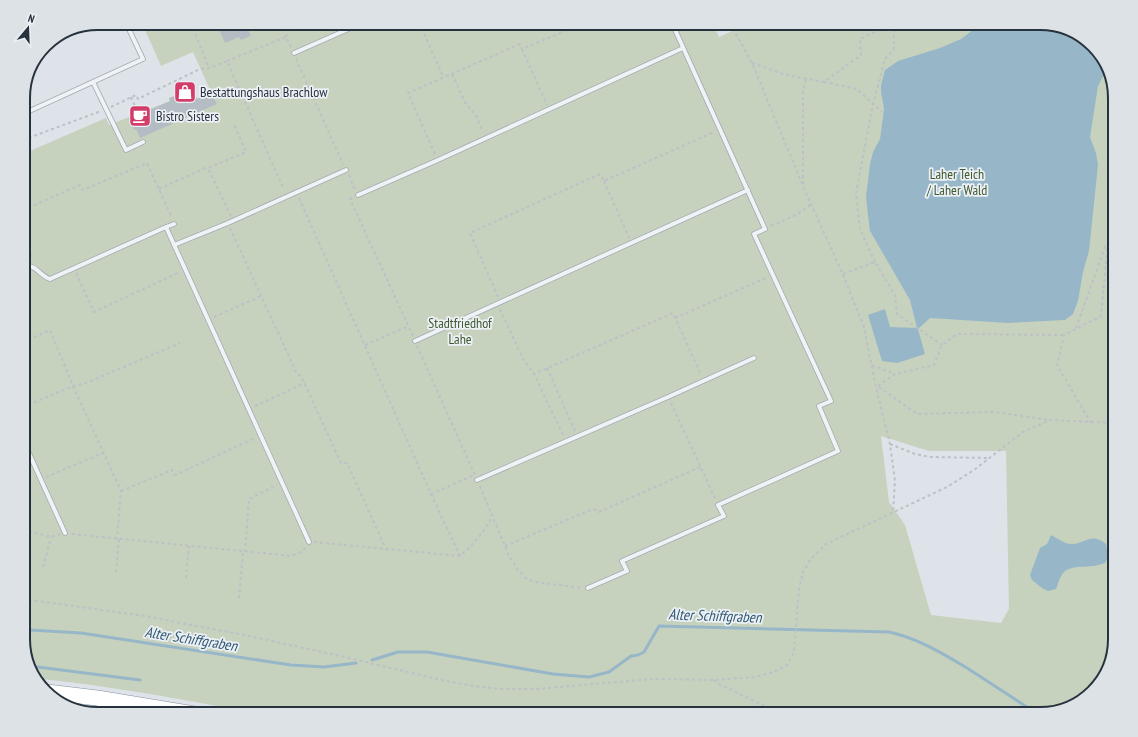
<svg xmlns="http://www.w3.org/2000/svg" width="1138" height="737" viewBox="0 0 1138 737" font-family="'PT Sans Narrow',sans-serif">
<style>
.green{fill:#c6d2be;fill-rule:evenodd}
.water{fill:#97b7c9}
.lines{fill:none;stroke-linecap:round;stroke-linejoin:round}
.stream{stroke:#97b7c9;stroke-width:3}
.building{fill:#b4bdc4}
.service-casing{stroke:#a2abb2;stroke-width:5.5}
.motorway-casing{stroke:#84929f;stroke-width:16}
.path{stroke:#bbc1c6;stroke-width:2;stroke-dasharray:3 3;stroke-linecap:butt}
.service{stroke:#f0f3f6;stroke-width:4}
.motorway{stroke:#fff;stroke-width:15}
.labels{text-anchor:middle;stroke-width:3.5;stroke-linejoin:round;paint-order:stroke}
.poi-label{font-size:14px;fill:#26333f;stroke:#edf1f5;text-anchor:start}
.park-label{font-size:14px;fill:#405b33;stroke:#edf1f5}
.water-label{font-size:15px;font-style:italic;fill:#2f5873;stroke:#edf1f5}
.rim{fill:none;stroke:#26333f;stroke-width:2}
</style>
<rect width="100%" height="100%" fill="#dde3e8"/>
<path class="green" d="M 142,23 L 712,23 L 719,37 L 743,26 L 742,23 L 1040,23 L 1082,35 L 1105,61 L 1115,97 L 1115,640 L 1103,681 L 1077,704 L 1041,714 L 257,714 C 183,699 109,686 34,678 L 23,644 L 23,154 L 106,118 L 109,125 L 170,101 L 169,98 L 175,96 L 183,97 L 180,90 L 196,99 L 211,92 L 193,52 L 161,66 ZM 881,436 L 929,451 L 1006,451 L 1009,609 L 1001,623 L 931,615 L 905,525 L 889,502 Z"/>
<path class="water" d="M 982,23 L 1040,23 L 1082,35 L 1105,61 L 1107,69 L 1098,86 L 1090,137 L 1096,153 L 1098,165 L 1089,251 L 1083,272 L 1078,301 L 1073,314 L 1065,320 L 1008,323 L 930,318 L 918,329 L 925,354 L 897,363 L 882,361 L 868,315 L 885,309 L 890,327 L 917,328 L 910,300 L 870,231 L 868,215 L 866,197 L 870,164 L 873,152 L 880,139 L 883,117 L 884,109 L 881,92 L 881,85 L 885,70 L 898,61 L 940,48 L 961,39 Z
M 1051,535 C 1058,539 1065,544 1072,544 C 1086,543 1092,532 1106,544 L 1108,555 L 1106,562 C 1094,570 1074,563 1064,572 C 1060,576 1058,584 1056,589 L 1048,591 L 1042,588 L 1032,580 L 1030,575 L 1040,548 L 1047,544 Z"/>
<g class="lines">
<path class="stream" d="M 23,631 L 30,630 L 81,633 L 291,665 L 324,667 L 356,663
M 372,660 L 398,652 L 427,652 L 553,674 L 589,677 L 609,672 L 631,656 L 638,655 L 644,652 L 659,626 L 889,632 C 917,638 942,653 967,668 C 990,683 1014,698 1037,714
M 30,666 L 140,680"/>
</g>
<path class="building" d="M 216,23 L 245,23 L 251,36 L 241,40 L 239,37 L 225,43 Z
M 191,85 L 197,99 L 211,92 L 217,104 L 140,138 L 136,129 L 134,130 L 128,118 L 143,111 L 143,113 L 170,101 L 169,98 L 182,93 L 180,90 Z"/>
<g class="lines">
<g class="service-casing">
<path id="service" d="M 294,53 L 362,23
M 93,82 L 126,150 L 143,142
M 23,114 L 143,59 L 126,23
M 358,195 L 438,160 L 683,48
M 166,227 L 174,224
M 174,245 L 228,223 L 346,170
M 23,267 C 34,262 40,276 50,279 L 166,227 L 309,542
M 415,341 L 748,190
M 23,440 L 65,533
M 477,480 L 668,397 L 754,358
M 588,588 L 627,571 L 622,561 L 724,516 L 718,505 L 838,451 L 819,406 L 831,401 L 754,234 L 765,229 L 672,23"/>
</g>
<g class="motorway-casing">
<path id="motorway" d="M 47,692 L 97,698 L 194,714
M 97,714 L 99,714"/>
</g>
<path class="path" d="M 191,23 L 209,68
M 285,23 L 288,30 L 286,37
M 419,23 L 444,78
M 730,23 L 752,63 L 803,186 L 843,275 L 864,327 L 875,383 L 890,444 L 895,481 L 893,512
M 522,49 L 547,105
M 296,59 L 343,164
M 227,61 L 286,37 L 291,47
M 752,63 L 786,75 L 824,82 L 861,55 L 860,39 L 893,23
M 452,74 L 466,104 L 476,115 L 483,132
M 824,82 L 857,89 L 882,112
M 131,97 L 138,113
M 111,107 L 136,95 L 138,99 L 200,69 L 209,68 L 227,61 L 284,190
M 23,140 L 101,111
M 435,154 L 408,93 L 520,44 L 522,49 L 584,23
M 349,175 L 355,190
M 604,181 L 629,238
M 803,184 L 803,93 L 806,79
M 159,189 L 205,168 L 208,168
M 299,198 L 431,494 L 460,556
M 352,198 L 350,199 L 413,336
M 23,210 L 80,185 L 83,190 L 147,163 L 172,218
M 231,216 L 208,168 L 246,152 L 234,124
M 771,226 L 798,214 L 811,204
M 230,228 L 297,374 L 301,376 L 341,463 L 347,463 L 386,549
M 23,238 L 33,260
M 875,262 L 860,229 L 856,193 L 873,104 L 885,59 L 894,49 L 894,23
M 76,273 L 94,312 L 180,272
M 843,274 L 875,262 L 895,295 L 897,314 L 942,345
M 498,297 L 470,233 L 600,174 L 604,181 L 714,132
M 500,309 L 522,357 L 534,374
M 214,317 L 261,296
M 675,318 L 768,277
M 1076,328 L 1106,244
M 23,342 L 50,330 L 73,386 L 121,491 L 117,539
M 365,345 L 409,326
M 417,346 L 475,475
M 872,365 L 895,374
M 547,368 L 575,431
M 878,386 L 895,374 L 934,365 L 942,345 L 957,334 L 1064,335
M 879,387 L 917,414 L 995,412 L 1049,420
M 671,403 L 715,498
M 255,406 L 305,383
M 23,407 L 73,386 L 86,383 L 180,343
M 1091,423 L 1057,365 L 1064,335 L 1101,316 L 1109,230 L 1110,198 L 1115,174
M 563,435 L 534,374 L 673,313 L 701,375
M 890,444 L 915,454 L 930,457 L 989,458
M 46,477 L 103,453
M 480,486 L 509,556 L 518,570 L 526,578 L 535,582 L 583,588
M 121,491 L 172,470 L 175,475 L 255,438
M 431,494 L 472,476
M 23,530 L 51,537 L 60,534
M 72,534 L 292,556 L 303,551 L 305,548
M 314,542 L 460,556 C 473,545 484,532 492,517
M 505,546 L 593,509 L 599,512 L 700,467
M 245,552 L 249,499 L 277,485
M 43,567 L 51,537
M 116,572 L 119,539
M 186,578 L 189,546
M 239,598 L 243,552
M 23,599 L 145,616 L 249,636 L 340,656 L 446,681 L 473,686 L 502,689 L 536,689 L 652,679 L 714,680 L 755,677 L 774,672 L 788,664 L 794,652 L 799,589 L 803,572 L 811,559 L 826,544 L 947,487 L 974,470 L 1023,432 L 1050,420 L 1115,423
M 714,680 L 717,683 L 781,714"/>
<use href="#service" class="service"/>
<use href="#motorway" class="motorway"/>
</g>
<defs>
<g id="shop-square" transform="scale(1.15)"><rect x="-9" y="-9" width="18" height="18" rx="4" fill="#d23d69" stroke="#edf1f5"/><path d="M-5-2.5h2.3a2.7 3.5 0 0 1 5.4 0H5L5.5 6h-11ZM-1.5-2.5h3a1.5 2.3 0 0 0-3 0Z" fill="#fff"/></g>
<g id="cafe-square" transform="scale(1.15)"><rect x="-9" y="-9" width="18" height="18" rx="4" fill="#d23d69" stroke="#edf1f5"/><path d="M-5.5-4.5H6V0H3Q3 3.5 0 3.5H-2.5Q-5.5 3.5-5.5 0ZM3-3.2v2h1.7v-2ZM-6 4.5H4V6H-6Z" fill="#fff"/></g>
</defs>
<g fill-rule="evenodd">
<use href="#shop-square" x="185" y="92"/>
<use href="#cafe-square" x="140" y="116"/>
</g>
<g class="labels">
<g class="poi-label">
<text x="200" y="97">Bestattungshaus Brachlow</text>
<text x="156" y="121">Bistro Sisters</text>
</g>
<g class="park-label">
<text x="957" y="179">Laher Teich<tspan x="957" dy="16">/ Laher Wald</tspan></text>
<text x="460" y="328">Stadtfriedhof<tspan x="460" dy="16">Lahe</tspan></text>
</g>
<g class="water-label">
<text transform="translate(715 616) rotate(2)" y="5">Alter Schiffgraben</text>
<text transform="translate(191 639) rotate(9)" y="5">Alter Schiffgraben</text>
</g>
</g>
<path d="M0 0H1138V737H0ZM98 30H1040A68 68 0 0 1 1108 98V639A68 68 0 0 1 1040 707H98A68 68 0 0 1 30 639V98A68 68 0 0 1 98 30Z" fill="#dde2e6" fill-rule="evenodd"/>
<path class="rim" d="M98 30H1040A68 68 0 0 1 1108 98V639A68 68 0 0 1 1040 707H98A68 68 0 0 1 30 639V98A68 68 0 0 1 98 30Z"/>
<g transform="translate(28 28) rotate(19)" stroke="#edf1f5" stroke-width="3" paint-order="stroke">
<path d="M0-3L7 15L0 10L-7 15Z" fill="#26333f"/>
<text y="-6" font-size="11" font-weight="bold" text-anchor="middle" fill="#26333f">N</text>
</g>
</svg>
